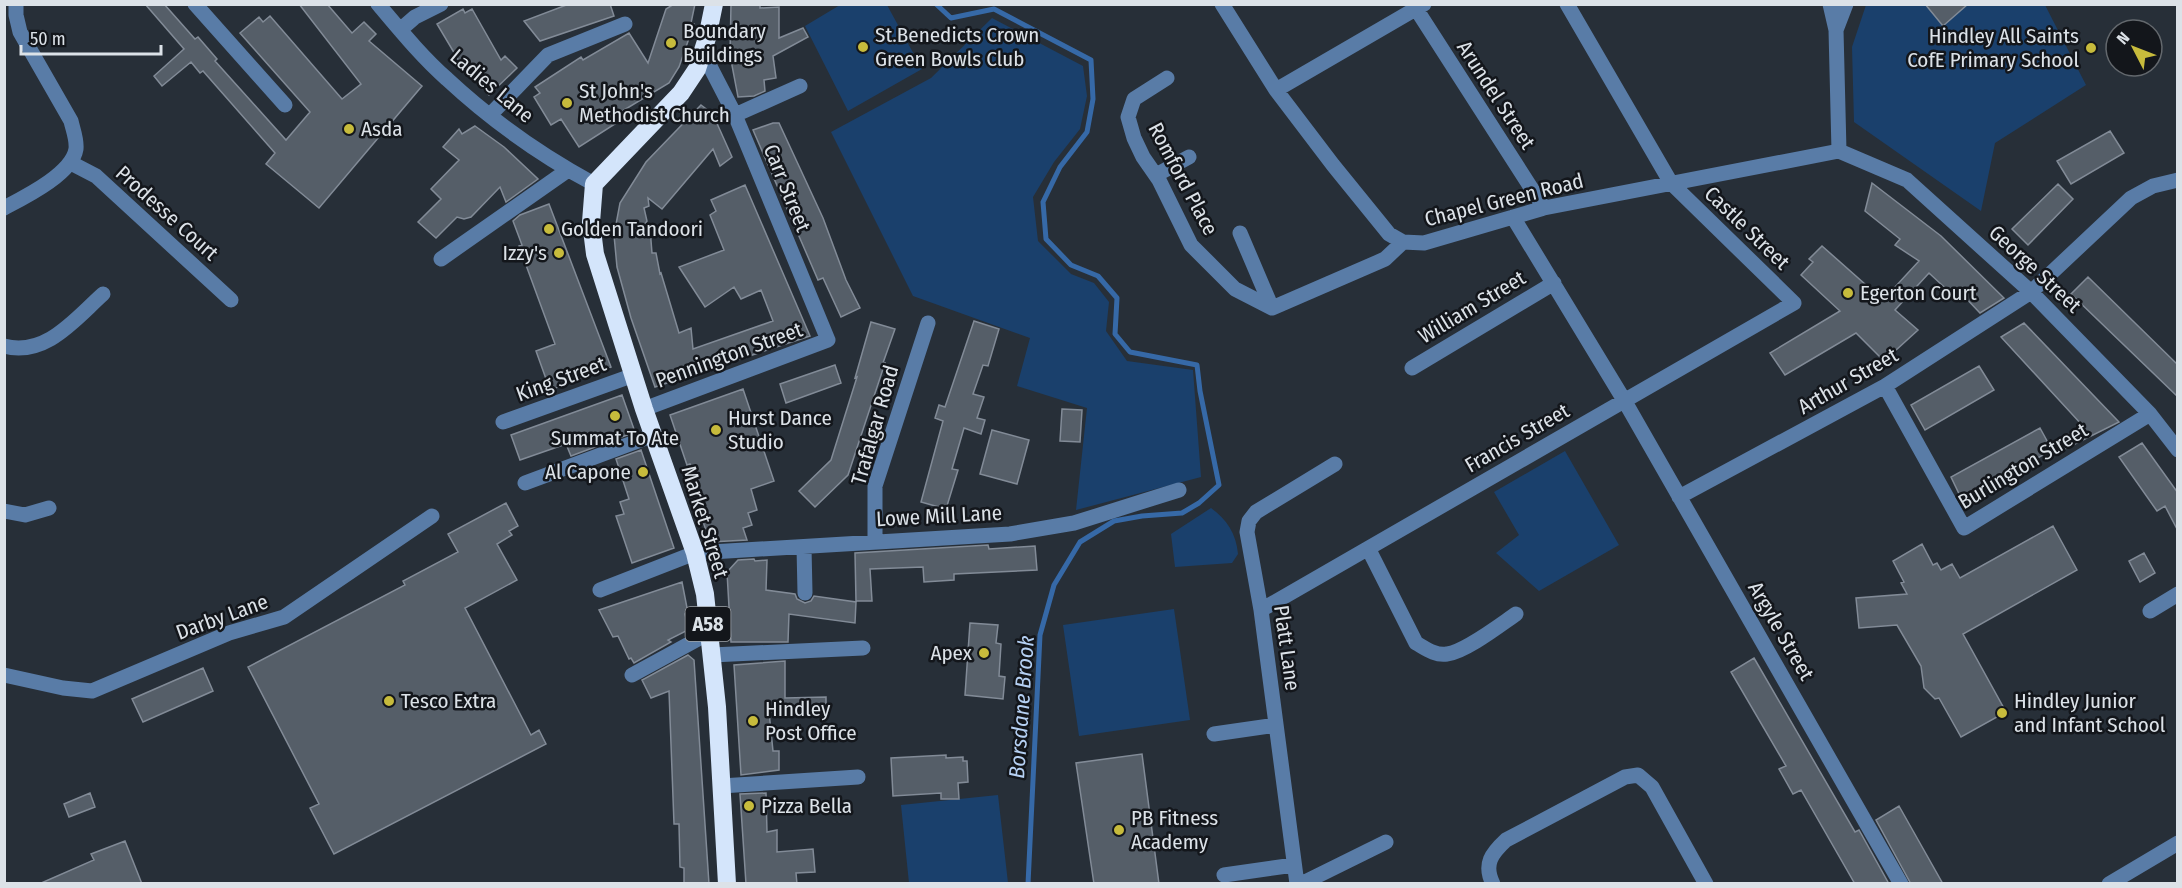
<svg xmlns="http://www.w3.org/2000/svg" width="2182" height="888" viewBox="0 0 2182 888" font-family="'Fira Sans Condensed',sans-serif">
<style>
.green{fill:#1a406c}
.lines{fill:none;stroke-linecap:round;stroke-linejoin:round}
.stream{stroke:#3669a7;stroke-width:5}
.building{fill:#555e68;stroke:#828b97;stroke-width:1.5}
.minor{stroke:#597ca7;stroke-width:15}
.highway{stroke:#d4e5fb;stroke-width:18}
.poi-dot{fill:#c7bb3c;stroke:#13161b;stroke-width:2}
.labels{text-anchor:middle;stroke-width:5;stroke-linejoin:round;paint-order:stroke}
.shield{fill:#13161b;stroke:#a0a5aa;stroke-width:1.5}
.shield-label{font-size:20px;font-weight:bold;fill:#dce2e8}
.poi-label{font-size:21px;fill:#dce2e8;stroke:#13161b;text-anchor:start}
.street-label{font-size:21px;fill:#dce2e8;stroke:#13161b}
.water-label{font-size:22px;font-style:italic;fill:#b5d0f3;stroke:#13161b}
</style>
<rect width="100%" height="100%" fill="#272f38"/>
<path class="green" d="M 840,5 L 887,5 L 922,69 L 848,111 L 805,26 Z
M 1866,5 L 2045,5 L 2086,85 L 1995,143 L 1981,211 L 1854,122 L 1852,47 Z
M 992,18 L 1083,66 L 1087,96 L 1080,129 L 1054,162 L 1033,197 L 1038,241 L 1071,274 L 1094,283 L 1109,302 L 1106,331 L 1127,361 L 1193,370 L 1201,477 L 1076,510 L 1087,408 L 1017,386 L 1030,338 L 913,296 L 831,132 L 931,78 Z
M 1565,451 L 1619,545 L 1539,591 L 1496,553 L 1519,535 L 1494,492 Z
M 1211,508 C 1227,520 1236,533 1238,554 L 1232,563 L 1175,567 L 1171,534 Z
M 1174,609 L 1190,720 L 1079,736 L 1063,625 Z
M 998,795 L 1008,883 L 909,883 L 901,805 Z"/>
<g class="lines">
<path class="stream" d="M 936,4 L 951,18 L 994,9 L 1091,60 L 1093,99 L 1087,132 L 1060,167 L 1043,202 L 1046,239 L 1071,265 L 1098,276 L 1117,298 L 1115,334 L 1130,352 L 1197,365 L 1200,391 L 1219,485 L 1199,503 L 1182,513 L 1142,516 L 1114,521 L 1080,542 L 1054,585 L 1040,635 L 1028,884"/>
</g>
<path class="building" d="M 145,4 L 164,4 L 195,39 L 198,37 L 217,59 L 215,61 L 286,140 L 310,112 L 240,33 L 259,17 L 263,22 L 270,16 L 342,99 L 361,84 L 299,4 L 327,4 L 352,33 L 364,22 L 376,34 L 369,41 L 422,86 L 319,208 L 266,164 L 275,153 L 203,71 L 200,73 L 191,62 L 162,86 L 154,76 L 184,49 Z
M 569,4 L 610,4 L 614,16 L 540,41 L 524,21 Z
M 674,4 L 695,4 L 691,23 L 694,24 L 679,67 L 669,83 L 614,116 L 618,122 L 579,147 L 561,119 L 551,125 L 534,97 L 540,93 L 535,87 L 581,57 L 583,60 L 629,33 L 648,63 L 666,9 Z
M 731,4 L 760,4 L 760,8 L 779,7 L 779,38 L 803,28 L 808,37 L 773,56 L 776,78 L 764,80 L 765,91 L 754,96 L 738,97 L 730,55 Z
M 1925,4 L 1968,4 L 1943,26 Z
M 463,9 L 465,13 L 472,9 L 501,60 L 505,56 L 517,68 L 489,95 L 462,66 L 437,24 Z
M 701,105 L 709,111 L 711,110 L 732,157 L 720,166 L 713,149 L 662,209 L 648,198 L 649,206 L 644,208 L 647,221 L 639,233 L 650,228 L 652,253 L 656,253 L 660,274 L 661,273 L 679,333 L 691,328 L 693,349 L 773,321 L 761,290 L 741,299 L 734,287 L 705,307 L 679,267 L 724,250 L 710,215 L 716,211 L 711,200 L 745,185 L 810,336 L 655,387 L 631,318 L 617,267 L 614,235 L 620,203 L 646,162 Z
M 773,123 L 779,123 L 823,218 L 846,280 L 860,308 L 841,317 L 823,278 L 818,280 L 753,130 Z
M 475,126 L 504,147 L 538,179 L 506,202 L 500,187 L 471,217 L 464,219 L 457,217 L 436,238 L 418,222 L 441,199 L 431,189 L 459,160 L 443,147 L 459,129 L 462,134 Z
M 2110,131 L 2124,153 L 2071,184 L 2057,161 Z
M 1872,183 L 1941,236 L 2004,298 L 1980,313 L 1961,293 L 1956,298 L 1929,273 L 1895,310 L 1918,330 L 1884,361 L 1856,333 L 1785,375 L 1770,353 L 1840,311 L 1801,275 L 1813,262 L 1809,259 L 1822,246 L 1883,300 L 1919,261 L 1895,245 L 1900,239 L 1865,211 Z
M 2058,184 L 2073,199 L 2028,245 L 2012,229 Z
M 549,204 L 611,367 L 550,390 L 536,351 L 555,344 L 519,246 L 522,245 L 513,221 L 520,215 Z
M 2088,277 L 2178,365 L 2178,397 L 2071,294 Z
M 974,321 L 999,329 L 988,366 L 983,365 L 973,394 L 984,397 L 977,418 L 985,420 L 981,434 L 964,428 L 952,469 L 958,470 L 946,509 L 921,502 L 943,421 L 935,418 L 939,405 L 945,407 Z
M 871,322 L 895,329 L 883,363 L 885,363 L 848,475 L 815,507 L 799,491 L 831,460 L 857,377 L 855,378 Z
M 2024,323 L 2119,422 L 2061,451 L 2056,442 L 2083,426 L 2001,337 Z
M 835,365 L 841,383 L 786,403 L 780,384 Z
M 1979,366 L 1994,390 L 1925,430 L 1911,405 Z
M 743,389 L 774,481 L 751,489 L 757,510 L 748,513 L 752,525 L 743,528 L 747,540 L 710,542 L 698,507 L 703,505 L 690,464 L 687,465 L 670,415 Z
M 622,395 L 635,432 L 571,456 L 566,444 L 520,460 L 511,435 Z
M 1062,409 L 1082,410 L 1080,442 L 1060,441 Z
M 2040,428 L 2052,450 L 1962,500 L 1951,477 Z
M 992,430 L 1029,440 L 1017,484 L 980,474 Z
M 2142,443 L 2178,493 L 2178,531 L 2165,506 L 2157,511 L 2119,457 Z
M 641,450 L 674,548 L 632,563 L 616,516 L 624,514 L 620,502 L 629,499 L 616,459 Z
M 506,503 L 518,526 L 509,531 L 512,535 L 497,544 L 517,580 L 465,608 L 531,735 L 539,730 L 546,744 L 334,854 L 310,808 L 319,804 L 248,667 L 405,585 L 403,581 L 458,552 L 448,534 Z
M 2053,526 L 2077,570 L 1963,634 L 2006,712 L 1961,737 L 1939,698 L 1935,699 L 1924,688 L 1921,666 L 1897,625 L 1859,628 L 1856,598 L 1907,594 L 1901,583 L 1904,582 L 1893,561 L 1922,544 L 1933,565 L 1937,563 L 1941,570 L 1952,564 L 1960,578 Z
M 988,545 L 989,549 L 1035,546 L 1037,570 L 954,574 L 954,580 L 924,582 L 923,567 L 870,569 L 872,601 L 856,601 L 855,553 Z
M 2144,553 L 2155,573 L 2140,582 L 2129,561 Z
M 754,559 L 755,561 L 767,560 L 766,590 L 795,594 L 797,599 L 805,603 L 811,601 L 814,596 L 856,602 L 855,623 L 789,614 L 788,642 L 731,642 L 727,572 L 738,560 Z
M 682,582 L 688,613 L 685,614 L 688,626 L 686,631 L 668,640 L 671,642 L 634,663 L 631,658 L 629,659 L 618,636 L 613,637 L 599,610 Z
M 970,623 L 998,625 L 996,643 L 1001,644 L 999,676 L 1005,677 L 1003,699 L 965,695 Z
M 688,655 L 694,660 L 709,884 L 684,884 L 684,868 L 680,867 L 679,824 L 674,824 L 669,691 L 651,698 L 642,680 Z
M 1754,658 L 1855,832 L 1859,830 L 1889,884 L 1855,884 L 1801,790 L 1793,794 L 1779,769 L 1786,766 L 1731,672 Z
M 785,661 L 785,698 L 826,697 L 826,711 L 769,712 L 773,751 L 779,751 L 779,770 L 741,775 L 734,665 Z
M 203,668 L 213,691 L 143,722 L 132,699 Z
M 1142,754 L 1159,884 L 1094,884 L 1076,763 Z
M 946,755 L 946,758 L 963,757 L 963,761 L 967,761 L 968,782 L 958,783 L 959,799 L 941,799 L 941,793 L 893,796 L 891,758 Z
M 90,793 L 95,807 L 69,817 L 64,804 Z
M 766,793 L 767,832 L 777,830 L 777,852 L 813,849 L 815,872 L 796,873 L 797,884 L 746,884 L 740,794 Z
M 1899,806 L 1943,884 L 1911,884 L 1876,820 Z
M 125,841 L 142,884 L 39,884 L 94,860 L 91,854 Z"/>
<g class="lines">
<path class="minor" d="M 195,4 L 285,105
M 378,4 C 400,30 422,57 447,79 C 490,119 542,156 594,184
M 1222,4 L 1276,90 L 1333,165 L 1389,234 L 1403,242 L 1424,243 L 1544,208 L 1839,151
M 1413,4 L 1544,208
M 1830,4 L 1836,30 L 1839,151
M 400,30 L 415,17 L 441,4
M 1836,30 L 1846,4
M 1167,78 L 1134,99 L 1128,117 L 1134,138 L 1143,157 L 1159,180 L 1191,245 L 1235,289 L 1272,308
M 1276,90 L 1424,4
M 491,114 L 548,55 L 625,24
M 735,115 L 800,86
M 1839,151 L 1907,180 L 2031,292 L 2150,414 L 2178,450
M 71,163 L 96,176 L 231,300
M 1156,175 L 1189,157
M 4,208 C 25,197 72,174 76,149 C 77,139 73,130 71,121 L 20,32 L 16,15 L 16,4
M 1513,217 L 1624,400 L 1901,884
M 1240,233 L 1272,308
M 441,259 L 568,170
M 1272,308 L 1385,259 L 1403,242
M 4,346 C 46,357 75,319 103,294
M 1412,368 L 1554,283
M 1885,386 L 1964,528 L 2150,414
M 644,409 L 828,340 L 735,115 L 703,53
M 503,422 L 634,375
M 525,483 L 654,435
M 1679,497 L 1885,386 L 2031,292 L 2131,198 L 2153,186 L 2178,180
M 4,511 L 25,515 L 49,508
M 875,541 L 875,486 L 928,323
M 804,547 L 805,593
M 1369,550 L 1416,643 C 1425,648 1435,656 1447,654 C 1465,652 1500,625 1516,614
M 600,590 L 695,553 L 1010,534 L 1074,523 L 1179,490
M 1261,610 L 1794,303 L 1671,183 L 1567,4
M 2150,611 L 2178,594
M 712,655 L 863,648
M 4,675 L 63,688 L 92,691 L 229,633 L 284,617 L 432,516
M 632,675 L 709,633
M 1214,734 L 1276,725
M 721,786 L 858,777
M 1224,875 L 1294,865
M 1297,884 L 1261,610 L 1247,532 L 1249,521 L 1256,512 L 1335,464
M 1301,884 L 1386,842
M 1493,884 C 1483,864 1492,853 1506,840 L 1625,777 L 1638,775 L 1652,787 L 1706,884
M 2109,884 L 2178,843"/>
<path class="highway" d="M 714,4 L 707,38 L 697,69 L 681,93 L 594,184 L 591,222 L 595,254 L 644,409 L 695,553 L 705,594 L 717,707 L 727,884"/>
</g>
<g class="poi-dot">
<circle cx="671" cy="43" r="6"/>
<circle cx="863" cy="47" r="6"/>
<circle cx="2091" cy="48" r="6"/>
<circle cx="567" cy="103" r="6"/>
<circle cx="349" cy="129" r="6"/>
<circle cx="549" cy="229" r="6"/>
<circle cx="559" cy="253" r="6"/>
<circle cx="1848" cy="293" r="6"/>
<circle cx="615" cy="416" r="6"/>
<circle cx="716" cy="430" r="6"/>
<circle cx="643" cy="472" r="6"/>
<circle cx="984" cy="653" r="6"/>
<circle cx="389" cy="701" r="6"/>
<circle cx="2002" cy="713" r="6"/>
<circle cx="753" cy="721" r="6"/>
<circle cx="749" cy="806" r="6"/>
<circle cx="1119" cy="830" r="6"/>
</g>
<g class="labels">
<rect class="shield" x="685.5" y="607" width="45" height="34" rx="4.5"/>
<g class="shield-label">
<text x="708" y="631">A58</text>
</g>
<g class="poi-label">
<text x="683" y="38">Boundary<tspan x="683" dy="24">Buildings</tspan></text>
<text x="875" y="42">St.Benedicts Crown<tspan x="875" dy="24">Green Bowls Club</tspan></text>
<text x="2079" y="43" text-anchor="end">Hindley All Saints<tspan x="2079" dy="24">CofE Primary School</tspan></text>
<text x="579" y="98">St John's<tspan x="579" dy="24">Methodist Church</tspan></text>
<text x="361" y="136">Asda</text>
<text x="561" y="236">Golden Tandoori</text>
<text x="547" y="260" text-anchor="end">Izzy's</text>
<text x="1860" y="300">Egerton Court</text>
<text x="728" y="425">Hurst Dance<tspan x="728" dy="24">Studio</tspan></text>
<text x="615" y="445" text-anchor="middle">Summat To Ate</text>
<text x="631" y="479" text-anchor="end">Al Capone</text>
<text x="972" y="660" text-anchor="end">Apex</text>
<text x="401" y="708">Tesco Extra</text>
<text x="2014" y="708">Hindley Junior<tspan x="2014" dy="24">and Infant School</tspan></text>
<text x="765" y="716">Hindley<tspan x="765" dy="24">Post Office</tspan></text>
<text x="761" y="813">Pizza Bella</text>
<text x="1131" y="825">PB Fitness<tspan x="1131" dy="24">Academy</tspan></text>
</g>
<g class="street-label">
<text transform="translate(492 86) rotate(40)" y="7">Ladies Lane</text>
<text transform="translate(1496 95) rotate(57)" y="7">Arundel Street</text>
<text transform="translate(1183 179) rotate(62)" y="7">Romford Place</text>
<text transform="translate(787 188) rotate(68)" y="7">Carr Street</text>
<text transform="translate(1504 200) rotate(-14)" y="7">Chapel Green Road</text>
<text transform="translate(167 213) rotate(42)" y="7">Prodesse Court</text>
<text transform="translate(1747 228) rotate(44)" y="7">Castle Street</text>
<text transform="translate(2035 269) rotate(43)" y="7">George Street</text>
<text transform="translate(1472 307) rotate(-31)" y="7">William Street</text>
<text transform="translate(729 355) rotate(-20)" y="7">Pennington Street</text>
<text transform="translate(561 379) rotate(-20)" y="7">King Street</text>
<text transform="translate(1848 381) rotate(-30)" y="7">Arthur Street</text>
<text transform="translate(875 425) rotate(-74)" y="7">Trafalgar Road</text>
<text transform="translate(1517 438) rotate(-30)" y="7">Francis Street</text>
<text transform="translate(2023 466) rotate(-31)" y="7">Burlington Street</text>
<text transform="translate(939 516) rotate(-3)" y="7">Lowe Mill Lane</text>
<text transform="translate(705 522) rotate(73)" y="7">Market Street</text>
<text transform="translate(222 617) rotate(-20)" y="7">Darby Lane</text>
<text transform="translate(1781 631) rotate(60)" y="7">Argyle Street</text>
<text transform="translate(1287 648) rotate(82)" y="7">Platt Lane</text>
</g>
<g class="water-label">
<text transform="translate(1021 707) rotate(-86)" y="8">Borsdane Brook</text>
</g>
</g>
<rect width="2182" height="888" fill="none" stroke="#dce2e8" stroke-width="12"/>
<g transform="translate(2134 48) rotate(312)"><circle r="28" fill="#13161b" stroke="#63686d" stroke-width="1.5"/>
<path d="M0-4.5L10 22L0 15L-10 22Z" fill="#c7bb3c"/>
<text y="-9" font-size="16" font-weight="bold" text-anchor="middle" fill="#dce2e8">N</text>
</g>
<path d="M21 45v9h140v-9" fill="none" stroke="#dce2e8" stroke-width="3"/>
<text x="30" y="45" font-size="18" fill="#dce2e8" stroke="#13161b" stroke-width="4.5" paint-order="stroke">50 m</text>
</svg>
